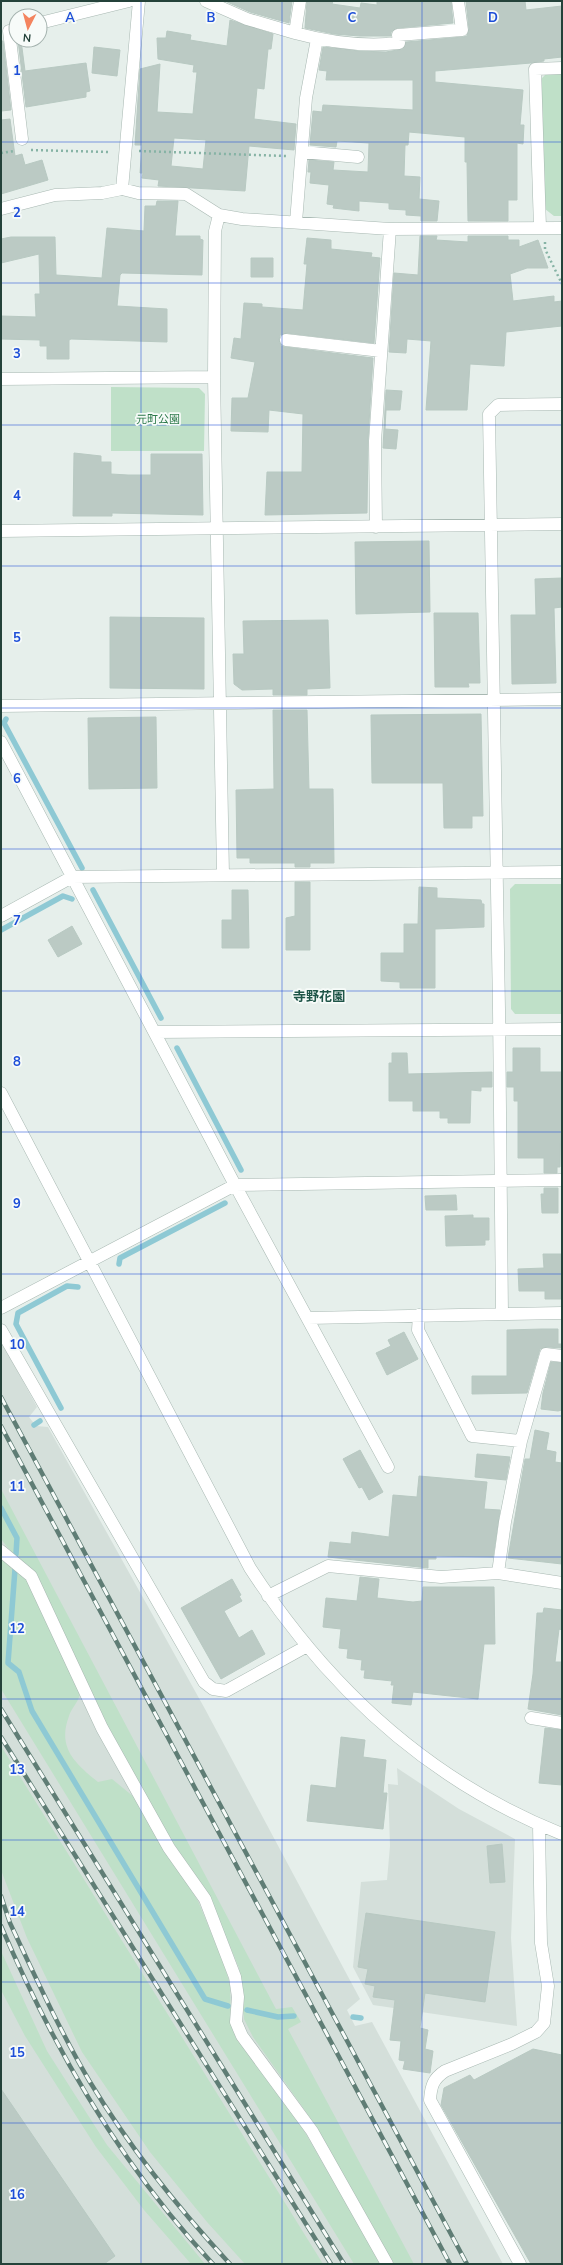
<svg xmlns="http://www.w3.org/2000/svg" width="563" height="2265" viewBox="0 0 563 2265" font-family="'Nunito Sans','Noto Sans JP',sans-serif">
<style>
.built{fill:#d4dfda}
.green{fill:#bfe0c8}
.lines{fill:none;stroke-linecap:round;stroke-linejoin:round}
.stream{stroke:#8ec9d4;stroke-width:5.5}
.building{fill:#bbcac4;stroke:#b8c9c2;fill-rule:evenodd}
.minor-casing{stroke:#a8b8b2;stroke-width:13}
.path{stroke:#86b3a5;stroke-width:2.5;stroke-dasharray:2 3;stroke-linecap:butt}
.minor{stroke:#fff;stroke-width:12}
.rail-casing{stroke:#5f7d75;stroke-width:4.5}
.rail{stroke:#f7fbf9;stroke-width:3;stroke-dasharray:9;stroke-linecap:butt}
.grid{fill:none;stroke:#1d4ed8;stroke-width:1;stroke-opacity:0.55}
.labels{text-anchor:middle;stroke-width:3.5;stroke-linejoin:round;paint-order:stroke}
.park-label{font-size:11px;fill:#2d7a4b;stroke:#f7fbf9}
.quarter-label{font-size:13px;font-weight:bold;fill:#1f5548;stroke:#f7fbf9}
.grid-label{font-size:13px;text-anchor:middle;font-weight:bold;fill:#1d4ed8;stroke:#f7fbf9;stroke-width:3.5;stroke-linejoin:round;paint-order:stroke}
</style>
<rect width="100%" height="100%" fill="#e6efeb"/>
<path class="built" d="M 1,1341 L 37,1407 L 29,1417 L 36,1426 L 48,1427 L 205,1709 L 360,1999 L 347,2010 L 355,2026 L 372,2022 L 503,2264 L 1,2264 Z
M 397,1768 L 459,1809 L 515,1839 L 511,1938 L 517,2026 L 373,2005 L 353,1967 L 361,1882 L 387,1880 L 390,1846 L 388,1784 L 398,1785 Z"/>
<path class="green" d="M 547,73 L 562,73 L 562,216 L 554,216 L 545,209 L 541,79 Z
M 111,387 L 199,388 L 205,394 L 204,451 L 111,451 Z
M 515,884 L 562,884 L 562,1014 L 515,1014 L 511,1009 L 510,889 Z
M 1,1489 L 276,2009 L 292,2007 L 301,2022 L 288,2029 L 414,2264 L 394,2264 L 316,2126 L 253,2037 L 244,2019 L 239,1968 L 210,1898 L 174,1847 L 107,1724 L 36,1575 L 8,1548 L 1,1539 Z
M 1,1556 L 27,1578 L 80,1694 C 78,1703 72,1707 69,1716 C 57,1748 75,1763 98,1782 L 112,1779 L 134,1797 L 198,1901 L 224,1964 L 230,1985 L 231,2021 L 236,2038 L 303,2129 L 381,2264 L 354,2264 L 1,1689 Z
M 1,1746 L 323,2264 L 245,2264 L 207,2222 L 150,2152 L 82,2052 L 27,1938 L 1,1870 Z
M 1,1951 L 47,2051 L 107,2145 L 205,2264 L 191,2264 L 144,2210 L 96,2147 L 25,2036 L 1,1990 Z"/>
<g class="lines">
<path class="stream" d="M 6,719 L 4,723 L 82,868
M 93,890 L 161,1018
M 1,930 L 63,896 L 72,899
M 177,1048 L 241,1170
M 119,1264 L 120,1258 L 225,1203
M 61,1408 L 16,1324 L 18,1313 L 67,1286 L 78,1287
M 34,1425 L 40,1421
M 1,1508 L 17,1538 L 16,1554
M 15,1569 L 8,1663 L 19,1672 L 32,1711 L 205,1999 L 228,2006
M 247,2010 L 278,2017 L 294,2016
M 353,2017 L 361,2018"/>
</g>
<path class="building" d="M 225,1 L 292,1 L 289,23 L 250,12 Z
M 307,1 L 333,1 L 332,4 L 360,8 L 361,3 L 377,5 L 377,1 L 451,1 L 453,23 L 397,28 L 391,32 L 391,36 L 360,36 L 334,34 L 305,28 Z
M 466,1 L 525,1 L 526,10 L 562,6 L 562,57 L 544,59 L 544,61 L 531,63 L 435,71 L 435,82 L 523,90 L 520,125 L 524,125 L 523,144 L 517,143 L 517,200 L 508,200 L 508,221 L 468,221 L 467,162 L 465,162 L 465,137 L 420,133 L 409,132 L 408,145 L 405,145 L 404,176 L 420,177 L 419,199 L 439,201 L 437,221 L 421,221 L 421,216 L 406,215 L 406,210 L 389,209 L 389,203 L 359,201 L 359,211 L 333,208 L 334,205 L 327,204 L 329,185 L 310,183 L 311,172 L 308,172 L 309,160 L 334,162 L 333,170 L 368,172 L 369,143 L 337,141 L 336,147 L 310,145 L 313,111 L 322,112 L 323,105 L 413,110 L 413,80 L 326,80 L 327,71 L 319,70 L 323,47 L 359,51 L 386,52 L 403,49 L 406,42 L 463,37 L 467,36 L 469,29 Z
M 230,20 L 273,34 L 271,49 L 268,49 L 264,89 L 257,88 L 254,119 L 296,124 L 294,150 L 249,146 L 245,191 L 158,186 L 159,180 L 142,178 L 143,173 L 140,173 L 142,145 L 135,145 L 140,69 L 160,64 L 157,112 L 193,114 L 197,72 L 193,72 L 194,65 L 158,59 L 157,38 L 166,38 L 167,31 L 191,35 L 190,40 L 227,46 ZM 174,138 L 206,140 L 203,169 L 171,166 Z
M 18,40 L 21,40 L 25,71 L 86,63 L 90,91 L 86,92 L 86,97 L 26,107 Z
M 1,41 L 3,41 L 11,110 L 1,111 Z
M 94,47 L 120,50 L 117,76 L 92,73 Z
M 10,119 L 15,156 L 22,154 L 25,165 L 42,160 L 48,180 L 1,194 L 1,120 Z
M 157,201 L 178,201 L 175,236 L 200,236 L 200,239 L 203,240 L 202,275 L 122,273 L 120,275 L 117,306 L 167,309 L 167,342 L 71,339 L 69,340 L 69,359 L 47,359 L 47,346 L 40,346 L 40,340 L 1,339 L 1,316 L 36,317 L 35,294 L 40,294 L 39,254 L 1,263 L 1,239 L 11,237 L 55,237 L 56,275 L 102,278 L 107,228 L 144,231 L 145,206 L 156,206 Z
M 420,236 L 437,236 L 436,240 L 468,242 L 468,236 L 508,236 L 508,240 L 519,240 L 519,247 L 538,240 L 548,268 L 527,268 L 510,274 L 513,301 L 554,296 L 554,302 L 562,301 L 562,326 L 506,332 L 504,366 L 470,364 L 467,410 L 426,410 L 431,341 L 407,339 L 406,353 L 389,352 L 394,273 L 418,275 Z
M 307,238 L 331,240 L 331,249 L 372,253 L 371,257 L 380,258 L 374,343 L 287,333 L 280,335 L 279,340 L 281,346 L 285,347 L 373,358 L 368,440 L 367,513 L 265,515 L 267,472 L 302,472 L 303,414 L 269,410 L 268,432 L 231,431 L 232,398 L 248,398 L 255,362 L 231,358 L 234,338 L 241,339 L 244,303 L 262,304 L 262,307 L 303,310 L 307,264 L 304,264 Z
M 251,258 L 273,258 L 273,277 L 251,277 Z
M 386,390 L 402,391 L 400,410 L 386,410 L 385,429 L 398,430 L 396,449 L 383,448 Z
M 74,453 L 101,456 L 101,462 L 111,462 L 111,474 L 128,475 L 151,475 L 151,454 L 202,454 L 203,515 L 112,513 L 112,516 L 73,516 Z
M 429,541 L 430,612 L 356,614 L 355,542 Z
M 562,578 L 562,607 L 554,608 L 556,683 L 512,684 L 511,615 L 536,615 L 535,579 Z
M 434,613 L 478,613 L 480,683 L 468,683 L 469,687 L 435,687 Z
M 110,617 L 204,618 L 204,689 L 110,688 Z
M 328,620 L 330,688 L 307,689 L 307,695 L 273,695 L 273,689 L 242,690 L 234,684 L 233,654 L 244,654 L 243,621 Z
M 273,710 L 307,710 L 309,789 L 333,789 L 334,863 L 310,863 L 310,867 L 295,867 L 295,863 L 250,863 L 250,858 L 237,858 L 236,790 L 274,789 Z
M 481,714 L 483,816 L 472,816 L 472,828 L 444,828 L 443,783 L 372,783 L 371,715 Z
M 156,717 L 157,788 L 89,789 L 88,718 Z
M 295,882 L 310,882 L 310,950 L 286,950 L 286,918 L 295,916 Z
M 419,887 L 437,888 L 437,898 L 481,900 L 482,904 L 484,904 L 484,927 L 435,929 L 435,988 L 400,988 L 400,982 L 381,981 L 381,953 L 404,953 L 404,924 L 418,924 Z
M 232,890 L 248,890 L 249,948 L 222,948 L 222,920 L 232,920 Z
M 72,926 L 82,944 L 58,957 L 48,940 Z
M 513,1048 L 540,1048 L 540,1072 L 562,1072 L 560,1167 L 557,1167 L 557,1173 L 544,1173 L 544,1158 L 518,1158 L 518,1101 L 514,1101 L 514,1087 L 507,1087 L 507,1072 L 513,1072 Z
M 392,1053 L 407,1053 L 408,1074 L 492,1072 L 492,1087 L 481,1087 L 481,1091 L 471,1090 L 470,1123 L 448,1123 L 448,1118 L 440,1118 L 440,1111 L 413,1111 L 413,1101 L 389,1101 L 389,1063 L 392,1063 Z
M 544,1188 L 558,1188 L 558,1213 L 542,1213 L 541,1194 L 544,1194 Z
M 456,1195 L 457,1210 L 426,1210 L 425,1196 Z
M 473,1215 L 473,1218 L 489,1218 L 489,1240 L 485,1240 L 485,1245 L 446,1246 L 445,1216 Z
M 543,1254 L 561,1254 L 562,1299 L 545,1299 L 545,1291 L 519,1291 L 518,1269 L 544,1268 Z
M 542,1329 L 558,1329 L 558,1344 L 562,1344 L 562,1348 L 547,1347 L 540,1349 L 527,1393 L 472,1394 L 472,1376 L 507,1376 L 507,1330 Z
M 404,1332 L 418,1359 L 387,1375 L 376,1353 L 391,1346 L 388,1340 Z
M 551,1362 L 562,1363 L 562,1410 L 558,1411 L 541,1409 L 543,1393 Z
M 535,1430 L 549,1433 L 546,1450 L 556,1452 L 555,1462 L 562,1463 L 562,1564 L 508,1558 L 525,1459 L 530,1459 Z
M 360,1450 L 383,1492 L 369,1500 L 362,1487 L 359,1488 L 343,1459 Z
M 477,1454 L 510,1457 L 506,1480 L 475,1477 Z
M 419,1476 L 487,1482 L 484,1509 L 500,1510 L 493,1557 L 436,1556 L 436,1559 L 428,1559 L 428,1568 L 328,1557 L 330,1542 L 351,1544 L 352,1532 L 389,1537 L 393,1495 L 417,1497 Z
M 360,1577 L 379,1579 L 377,1598 L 413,1602 L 422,1601 L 423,1587 L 494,1587 L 495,1644 L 484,1644 L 478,1699 L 413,1692 L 411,1705 L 392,1703 L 394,1685 L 391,1685 L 392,1681 L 364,1678 L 365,1670 L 361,1670 L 362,1660 L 347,1658 L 348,1649 L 339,1648 L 341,1629 L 323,1627 L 326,1598 L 357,1601 Z
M 232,1579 L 241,1595 L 239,1596 L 242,1601 L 224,1611 L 239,1638 L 252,1630 L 265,1654 L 221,1679 L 181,1608 Z
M 544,1608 L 562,1610 L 562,1630 L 559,1629 L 555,1662 L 562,1662 L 562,1715 L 528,1709 L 533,1674 L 537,1613 L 543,1613 Z
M 545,1728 L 562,1730 L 562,1785 L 539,1783 Z
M 341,1737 L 365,1740 L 363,1757 L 386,1760 L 383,1793 L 387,1793 L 383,1829 L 307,1821 L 311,1785 L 336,1788 Z
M 502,1844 L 505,1882 L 490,1883 L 487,1846 Z
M 366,1913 L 495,1932 L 485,2002 L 425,1993 L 420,2028 L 428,2030 L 425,2049 L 433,2051 L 430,2073 L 403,2069 L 405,2061 L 399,2060 L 401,2041 L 390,2040 L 395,2000 L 373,1997 L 375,1986 L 365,1984 L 368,1969 L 358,1967 Z
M 533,2049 L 562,2055 L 562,2264 L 531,2264 L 441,2105 L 444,2088 L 470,2075 L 474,2080 Z
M 1,2089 L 115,2256 L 104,2264 L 1,2264 Z"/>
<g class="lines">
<g class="minor-casing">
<path id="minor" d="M 206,1 L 247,19 L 295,33
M 300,1 L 295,33 C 328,42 364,47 399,43 L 398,35 L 462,30 L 458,1
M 40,23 L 129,1
M 9,31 L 22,139
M 302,152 L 358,157
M 122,189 L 139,1
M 1,209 L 55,195 L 102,193 L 122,189 L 138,193 L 186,194 L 219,215 L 242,219 L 390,229 L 562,228
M 219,215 L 215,231 L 214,377 L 223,875
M 296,222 L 306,98 L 317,39
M 540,228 L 535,69 L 562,68
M 286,340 L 381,351
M 1,379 L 214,377
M 376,527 L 375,441 L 390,229
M 1,531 L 562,524
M 1,706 L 562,699
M 1,742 L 235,1185 L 388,1467
M 1,916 L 72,877 L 562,872
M 155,1032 L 562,1029
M 1,1093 L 250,1568 C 328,1688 428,1781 562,1834
M 1,1308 L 235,1185 L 562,1180
M 502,1314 L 499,1009 L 489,414 L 498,405 L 562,404
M 419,1315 L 418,1330 L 472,1436 L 521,1441 L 546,1354 L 562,1356
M 308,1318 L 562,1313
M 1,1330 L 204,1682 L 213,1689 L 226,1691 L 307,1646
M 1,1551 L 31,1576 L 102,1728 L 169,1848 L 205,1899 L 235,1977 L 238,1997 L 236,2022 L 242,2036 L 312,2131 L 387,2264
M 498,1573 L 505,1522 L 521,1441
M 268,1596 L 328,1566 L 441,1577 L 498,1573 L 562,1583
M 531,1718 L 562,1723
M 520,2264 L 430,2100 C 431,2086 433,2079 445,2071 L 512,2044 L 536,2032 L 544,2023 L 548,1986 L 541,1943 L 539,1825"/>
</g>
<path class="path" d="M 31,150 L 110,152
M 139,151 L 286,156
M 1,153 L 14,151
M 545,242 L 545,249 L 562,284"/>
<use href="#minor" class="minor"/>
<g class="rail-casing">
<path id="rail" d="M 1,1397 L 467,2264
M 1,1426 L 450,2264
M 1,1709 L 344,2264
M 1,1737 L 331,2264
M 1,1896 L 10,1923 C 35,1976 60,2031 90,2082 C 130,2148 178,2208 230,2264
M 1,1926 C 53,2047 123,2168 213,2264"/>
</g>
<use href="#rail" class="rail"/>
</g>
<path class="grid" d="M 141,1 L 141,2264M 282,1 L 282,2264M 422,1 L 422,2264M 1,142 L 562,142M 1,283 L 562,283M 1,425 L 562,425M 1,566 L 562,566M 1,708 L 562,708M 1,849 L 562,849M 1,991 L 562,991M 1,1132 L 562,1132M 1,1274 L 562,1274M 1,1416 L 562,1416M 1,1557 L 562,1557M 1,1699 L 562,1699M 1,1840 L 562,1840M 1,1982 L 562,1982M 1,2123 L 562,2123"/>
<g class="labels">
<g class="park-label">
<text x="158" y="423">元町公園</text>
</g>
<g class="quarter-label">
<text x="319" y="1001">寺野花園</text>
</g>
</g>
<g class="grid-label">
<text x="70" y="22">A</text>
<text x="211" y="22">B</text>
<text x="352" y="22">C</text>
<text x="493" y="22">D</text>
<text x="17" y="75">1</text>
<text x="17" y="217">2</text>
<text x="17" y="358">3</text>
<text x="17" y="500">4</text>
<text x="17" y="642">5</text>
<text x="17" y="783">6</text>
<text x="17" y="925">7</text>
<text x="17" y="1066">8</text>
<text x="17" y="1208">9</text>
<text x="17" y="1349">10</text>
<text x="17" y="1491">11</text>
<text x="17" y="1633">12</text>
<text x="17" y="1774">13</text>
<text x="17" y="1916">14</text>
<text x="17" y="2057">15</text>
<text x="17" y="2199">16</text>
</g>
<rect width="563" height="2265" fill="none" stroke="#24423a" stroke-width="4"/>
<g transform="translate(28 28) rotate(186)"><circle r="19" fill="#f7fbf9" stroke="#a3b1ad"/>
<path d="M0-3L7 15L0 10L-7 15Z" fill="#f4845f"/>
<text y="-6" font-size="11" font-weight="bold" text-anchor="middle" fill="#24423a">N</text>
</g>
</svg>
